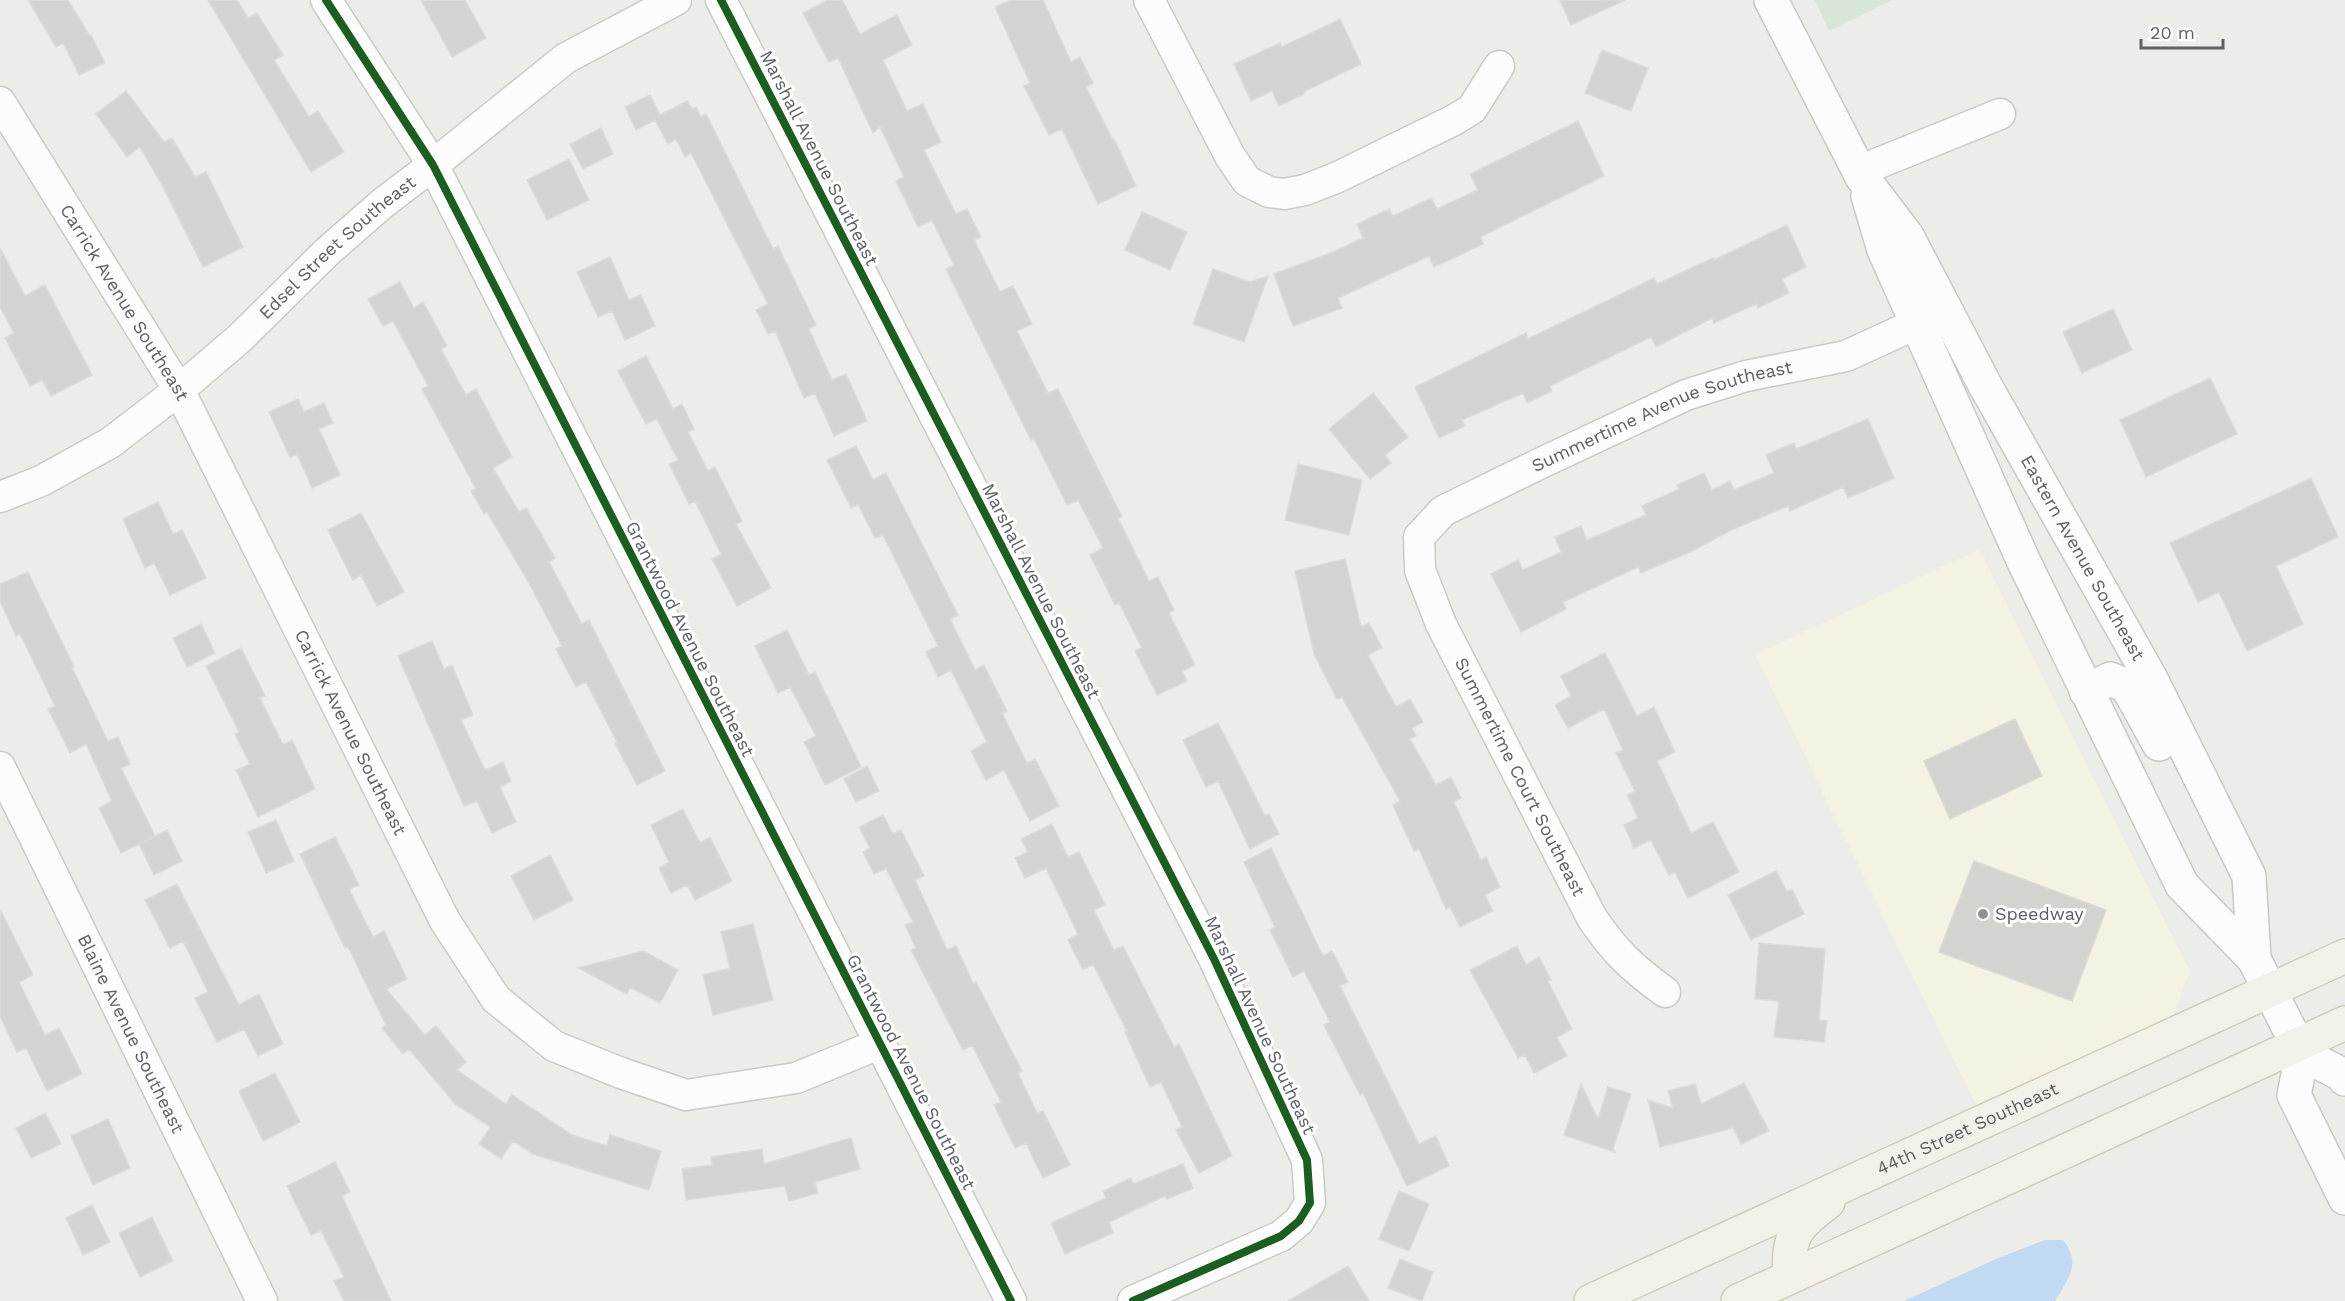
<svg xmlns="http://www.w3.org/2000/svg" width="2345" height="1301" viewBox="0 0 2345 1301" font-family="'Work Sans',sans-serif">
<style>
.commercial{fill:#f4f2e3}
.green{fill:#d7e6d6}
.water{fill:#c1d9f1}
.building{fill:#d3d3d0;stroke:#dcdbd7;stroke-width:1.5}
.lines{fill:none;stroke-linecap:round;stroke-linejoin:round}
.street-casing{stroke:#cacac9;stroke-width:33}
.secondary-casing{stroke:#c8c8c8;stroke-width:36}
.primary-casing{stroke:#d1cdb9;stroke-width:36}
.street{stroke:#fcfcfc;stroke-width:30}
.secondary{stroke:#fcfcfc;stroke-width:33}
.primary{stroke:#f2f1e9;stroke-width:33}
.cycleway-casing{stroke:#fff;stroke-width:11}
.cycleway{stroke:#1b5e20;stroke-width:8}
.poi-dot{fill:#909192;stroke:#fff;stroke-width:2}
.labels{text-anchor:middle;stroke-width:6;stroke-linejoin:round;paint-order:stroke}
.street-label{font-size:18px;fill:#5e6064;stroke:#fff}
.poi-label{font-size:18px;fill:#5e6064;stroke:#fff;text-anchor:start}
</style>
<rect width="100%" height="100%" fill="#ecece8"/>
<path class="commercial" d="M 1980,549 L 2190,972 L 2172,1017 L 1978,1109 L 1755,655 Z"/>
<path class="green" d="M 1815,0 L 1892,0 L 1829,31 Z"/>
<path class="water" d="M 2045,1240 L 2063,1240 C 2082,1265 2068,1278 2055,1301 L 1904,1301 L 1998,1258 Z"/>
<path class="building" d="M 28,0 L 68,0 L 90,36 L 91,35 L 105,63 L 79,75 L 63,43 L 56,47 Z
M 208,0 L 237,0 L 248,18 L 257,13 L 283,55 L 274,60 L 309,117 L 318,111 L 344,152 L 311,172 Z
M 421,0 L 465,0 L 486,38 L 452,57 Z
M 828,0 L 842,0 L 860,34 L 897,15 L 912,45 L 883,60 L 907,111 L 923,104 L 941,142 L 924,150 L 956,214 L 967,209 L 981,237 L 974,240 L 1000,292 L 1013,286 L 1032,324 L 1017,331 L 1048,393 L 1058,389 L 1122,517 L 1118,518 L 1149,581 L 1158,577 L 1174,610 L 1169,613 L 1195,665 L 1182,671 L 1187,681 L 1157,695 L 1135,651 L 1142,648 L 1119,603 L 1115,605 L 1090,555 L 1103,548 L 1078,500 L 1067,505 L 1034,439 L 1031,440 L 946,269 L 954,265 L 932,220 L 918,227 L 896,181 L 904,177 L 880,127 L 873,133 L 838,58 L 829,62 L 803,13 Z
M 1011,0 L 1043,0 L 1071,62 L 1080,57 L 1093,83 L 1086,87 L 1113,140 L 1114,139 L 1136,186 L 1098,204 L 1062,129 L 1049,135 L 1024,86 L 1030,83 L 995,7 Z
M 1560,0 L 1625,0 L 1571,25 Z
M 1340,19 L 1361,64 L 1303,92 L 1304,94 L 1279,106 L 1272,91 L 1251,101 L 1234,64 L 1280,43 L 1282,47 Z
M 1602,50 L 1648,68 L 1631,111 L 1585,93 Z
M 126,91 L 164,142 L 172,138 L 195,177 L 206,172 L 243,247 L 203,267 L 161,183 L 140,147 L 127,157 L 96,114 Z
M 650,95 L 660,115 L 687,101 L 692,109 L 696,107 L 701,117 L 706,114 L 773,249 L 778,246 L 816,325 L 809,329 L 832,380 L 846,374 L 867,421 L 834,436 L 815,393 L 804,398 L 775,331 L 768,334 L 756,310 L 768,304 L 691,153 L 685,157 L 676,139 L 668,144 L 655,120 L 636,130 L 625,107 Z
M 1578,121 L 1604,176 L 1480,237 L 1483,244 L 1434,267 L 1429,256 L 1338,298 L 1342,308 L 1293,326 L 1274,274 L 1333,252 L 1363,238 L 1357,224 L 1389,209 L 1393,216 L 1431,198 L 1437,209 L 1478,190 L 1470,174 Z
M 601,128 L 613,154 L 583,169 L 570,144 Z
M 569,159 L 589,200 L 547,220 L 527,180 Z
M 1142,212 L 1187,232 L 1170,270 L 1125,250 Z
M 1787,225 L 1806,267 L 1782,279 L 1789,293 L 1758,308 L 1756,304 L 1714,323 L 1712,318 L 1656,347 L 1651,337 L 1550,386 L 1552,391 L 1527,403 L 1523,393 L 1462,420 L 1465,426 L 1439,438 L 1415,387 L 1526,333 L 1528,339 L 1654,278 L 1657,284 L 1713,258 L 1714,260 Z
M 0,248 L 25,296 L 45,285 L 92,375 L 51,396 L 42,380 L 30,386 L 5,338 L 14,333 L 0,307 Z
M 610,257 L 629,300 L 641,295 L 655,326 L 625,340 L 612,311 L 598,317 L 577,272 Z
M 1213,269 L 1250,282 L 1268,276 L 1244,342 L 1193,324 Z
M 400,282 L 414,308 L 423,302 L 447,346 L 441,349 L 466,395 L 476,389 L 512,457 L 493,468 L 519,512 L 526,508 L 555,558 L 549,562 L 582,624 L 589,620 L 665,771 L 637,785 L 615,743 L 617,742 L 586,682 L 576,687 L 556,649 L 562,646 L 529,583 L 487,512 L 484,514 L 471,491 L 476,489 L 422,389 L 428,386 L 393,321 L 383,326 L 368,299 Z
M 2113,309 L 2132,350 L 2082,373 L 2063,332 Z
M 646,356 L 673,409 L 682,404 L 694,429 L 688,432 L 708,471 L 715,467 L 742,521 L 736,524 L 771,588 L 737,606 L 712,559 L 721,554 L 695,501 L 689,504 L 669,464 L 678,460 L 657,419 L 646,424 L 618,371 Z
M 2210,378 L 2237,434 L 2146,477 L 2120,420 Z
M 1373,393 L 1408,437 L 1385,455 L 1391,463 L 1370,479 L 1329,429 Z
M 298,399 L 304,412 L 324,403 L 333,423 L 319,429 L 340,475 L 312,488 L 297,454 L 290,457 L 269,412 Z
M 1868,419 L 1894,478 L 1848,498 L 1843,487 L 1790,511 L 1788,506 L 1731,530 L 1690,552 L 1641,573 L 1638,567 L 1563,602 L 1566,609 L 1521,632 L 1491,574 L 1518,560 L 1523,570 L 1561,552 L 1555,537 L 1581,526 L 1587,540 L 1646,515 L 1642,506 L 1679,489 L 1677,485 L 1704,473 L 1712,490 L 1730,481 L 1734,490 L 1774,473 L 1766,455 L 1794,443 L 1796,449 Z
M 856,446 L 873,480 L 886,473 L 958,615 L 950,619 L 975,670 L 984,665 L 1007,711 L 1002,713 L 1027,763 L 1035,759 L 1059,806 L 1030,821 L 1004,770 L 986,780 L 971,751 L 987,742 L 951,670 L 938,677 L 926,652 L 938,646 L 883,535 L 875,538 L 858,504 L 851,508 L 827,460 Z
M 1298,464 L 1362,480 L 1349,535 L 1285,520 Z
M 2311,478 L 2338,537 L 2276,566 L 2303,624 L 2247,651 L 2219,592 L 2198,602 L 2170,543 Z
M 158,502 L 173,534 L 182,530 L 206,578 L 170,595 L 154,563 L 145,568 L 123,519 Z
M 361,513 L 404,592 L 377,606 L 361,575 L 353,580 L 328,530 Z
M 1345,559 L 1361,627 L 1369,623 L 1382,648 L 1368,655 L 1396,707 L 1410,699 L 1423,722 L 1412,728 L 1416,736 L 1410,739 L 1436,785 L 1451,777 L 1461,798 L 1454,802 L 1481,860 L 1486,857 L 1500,887 L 1485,895 L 1493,911 L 1460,927 L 1450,907 L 1446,909 L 1419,849 L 1414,851 L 1393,805 L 1400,801 L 1342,697 L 1337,699 L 1314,654 L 1295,571 Z
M 28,572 L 74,667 L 72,668 L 108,741 L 118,737 L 130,764 L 121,768 L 155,836 L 121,853 L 99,808 L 112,801 L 86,744 L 70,753 L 48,709 L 55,706 L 20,634 L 16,636 L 0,601 L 0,584 Z
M 201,624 L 215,653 L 187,667 L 173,638 Z
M 787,630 L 809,675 L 815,672 L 861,767 L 825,785 L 804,742 L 816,736 L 790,687 L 778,693 L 755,646 Z
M 432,641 L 444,669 L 452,665 L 473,715 L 461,720 L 485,770 L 503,762 L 511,781 L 500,787 L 516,822 L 492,833 L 477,801 L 464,806 L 398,656 Z
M 241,648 L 265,696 L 260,698 L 283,745 L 292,740 L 315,789 L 258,817 L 236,770 L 250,764 L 235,734 L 239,732 L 206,666 Z
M 1605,653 L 1637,716 L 1654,707 L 1675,752 L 1657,761 L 1691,833 L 1713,822 L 1739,872 L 1688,898 L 1675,872 L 1669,875 L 1651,840 L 1634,848 L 1624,825 L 1638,818 L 1627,795 L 1635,791 L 1616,753 L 1623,750 L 1604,709 L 1568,728 L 1555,705 L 1571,696 L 1561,676 Z
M 2015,719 L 2042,776 L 1950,819 L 1924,761 Z
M 1218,723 L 1265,816 L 1269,814 L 1279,834 L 1250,849 L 1218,781 L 1206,787 L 1183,740 Z
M 867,766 L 879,791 L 856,802 L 844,779 Z
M 683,809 L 700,843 L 710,837 L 732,881 L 695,900 L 687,885 L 671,893 L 659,868 L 669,862 L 651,825 Z
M 883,815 L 893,834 L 901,830 L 924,876 L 915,880 L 947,950 L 956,946 L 973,983 L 976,982 L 1022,1071 L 1018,1073 L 1037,1113 L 1043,1111 L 1070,1165 L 1043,1178 L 1026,1143 L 1015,1148 L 994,1105 L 1001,1102 L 972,1045 L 963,1050 L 911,950 L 916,948 L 905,925 L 913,922 L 886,868 L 874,874 L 863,852 L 870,848 L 859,827 Z
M 276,820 L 294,861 L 266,873 L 248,832 Z
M 1052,824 L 1068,857 L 1079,852 L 1105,905 L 1094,910 L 1114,950 L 1123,946 L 1174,1047 L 1179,1044 L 1232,1156 L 1199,1173 L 1176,1130 L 1182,1127 L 1161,1082 L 1150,1087 L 1125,1032 L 1127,1031 L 1093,964 L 1083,970 L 1068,940 L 1078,934 L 1046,868 L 1025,878 L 1015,858 L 1028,852 L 1021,839 Z
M 167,830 L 182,861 L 154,875 L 139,844 Z
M 335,837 L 359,885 L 349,889 L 373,937 L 384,931 L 407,979 L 386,989 L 425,1035 L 436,1026 L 466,1062 L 457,1070 L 506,1104 L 512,1095 L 572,1135 L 607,1146 L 610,1135 L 661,1151 L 649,1190 L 533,1154 L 513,1141 L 501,1159 L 479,1144 L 490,1128 L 489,1126 L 455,1104 L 409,1049 L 403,1054 L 382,1028 L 386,1025 L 348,947 L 345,948 L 300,854 Z
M 1271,848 L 1323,956 L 1332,951 L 1348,982 L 1340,986 L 1419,1144 L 1436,1136 L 1449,1166 L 1407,1186 L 1363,1093 L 1360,1095 L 1324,1025 L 1330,1022 L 1304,971 L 1293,977 L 1270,930 L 1275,927 L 1244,862 Z
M 550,855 L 573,900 L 534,920 L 511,876 Z
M 1974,861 L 2106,910 L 2072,1001 L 1939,952 Z
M 1776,871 L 1787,892 L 1792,889 L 1804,914 L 1751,940 L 1728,895 Z
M 177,884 L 239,1005 L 259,994 L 283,1044 L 258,1056 L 244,1029 L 217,1042 L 195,998 L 208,992 L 183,941 L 170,948 L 145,900 Z
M 0,909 L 33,975 L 19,982 L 45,1035 L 59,1028 L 82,1074 L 47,1091 L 26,1048 L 17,1052 L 0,1016 Z
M 753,924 L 773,1000 L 713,1015 L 703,975 L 730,968 L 721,932 Z
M 1759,943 L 1825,949 L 1819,1020 L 1827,1021 L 1824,1042 L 1774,1037 L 1779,1001 L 1755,999 Z
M 1517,946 L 1526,965 L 1539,957 L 1551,980 L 1548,981 L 1572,1029 L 1557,1037 L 1567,1056 L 1534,1073 L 1525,1055 L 1518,1058 L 1470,970 Z
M 643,951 L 678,970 L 660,1003 L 630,987 L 627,994 L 578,968 Z
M 275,1073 L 300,1122 L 263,1141 L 239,1091 Z
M 1744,1083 L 1769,1131 L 1741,1144 L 1733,1128 L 1660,1147 L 1648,1100 L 1673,1108 L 1668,1091 L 1695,1084 L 1701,1104 Z
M 1581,1084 L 1598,1119 L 1608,1087 L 1631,1094 L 1613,1149 L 1615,1152 L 1564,1135 Z
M 45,1113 L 61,1144 L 31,1158 L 16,1128 Z
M 108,1119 L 130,1168 L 93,1185 L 71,1136 Z
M 851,1138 L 860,1169 L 815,1182 L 818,1193 L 789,1201 L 785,1186 L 686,1200 L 682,1169 L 712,1165 L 711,1157 L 762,1149 L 764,1164 Z
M 335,1162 L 350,1192 L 342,1196 L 391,1301 L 344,1301 L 334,1281 L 344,1277 L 321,1231 L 311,1235 L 287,1186 Z
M 1183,1164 L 1193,1188 L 1167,1199 L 1165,1196 L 1109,1222 L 1113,1233 L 1065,1254 L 1051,1223 L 1106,1198 L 1103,1191 L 1131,1178 L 1133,1184 Z
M 1399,1191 L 1429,1204 L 1409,1251 L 1379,1239 Z
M 92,1205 L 110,1242 L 83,1255 L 66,1218 Z
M 152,1217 L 173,1261 L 140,1277 L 119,1233 Z
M 1400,1259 L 1433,1272 L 1422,1301 L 1388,1288 Z
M 1348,1266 L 1369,1301 L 1288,1301 Z"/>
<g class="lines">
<g class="street-casing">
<g id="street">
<path d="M 326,0 L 433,165 L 1011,1301"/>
<path d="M 721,0 L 1214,959 L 1307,1160 L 1310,1203 L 1299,1221 L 1281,1236 L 1133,1301"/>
<path d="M 1149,0 L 1230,156 L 1247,181 L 1269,192 L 1284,194 L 1305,190 L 1338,177 L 1454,120 L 1472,109 L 1499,66"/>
<path id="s1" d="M 0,102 L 179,390 L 445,921 L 496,999 L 554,1046 L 621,1073 L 686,1095 L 796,1078 L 879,1044"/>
<path d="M 1859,171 L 2000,114"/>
<path id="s2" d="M 0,497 L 41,481 L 110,443 L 179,390 L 240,338 L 328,251 L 383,203 L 433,165 L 566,58 L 676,0"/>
<path id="s3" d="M 0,767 L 262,1301"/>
<path id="s4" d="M 1665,992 C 1631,967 1616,953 1592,918 L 1441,624 L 1420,570 L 1419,537 L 1443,511 L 1539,464 L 1686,395 L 1746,376 L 1846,356 L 1918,323"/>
</g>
</g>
<g class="secondary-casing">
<g id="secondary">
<path id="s5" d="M 1771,0 L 1862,177 L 1907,236 L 1986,387 L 2150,677 L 2249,876 L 2254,959"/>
<path d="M 1868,196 L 1884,250 L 2024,562 L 2182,885 L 2254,959 L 2302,1054 L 2343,1075 L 2345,1079"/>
<path d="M 2086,691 L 2110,679 L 2127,686 L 2159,744"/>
<path d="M 2302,1054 L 2294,1095 L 2345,1198"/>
</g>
</g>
<g class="primary-casing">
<g id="primary">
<path d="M 1790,1277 C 1787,1235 1796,1227 1828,1202"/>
<path id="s6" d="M 1591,1301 L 2345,956"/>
<path d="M 1738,1301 L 2345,1023"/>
</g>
</g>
<use href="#street" class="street"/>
<use href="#secondary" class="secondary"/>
<use href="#primary" class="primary"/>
<g class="cycleway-casing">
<path id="cycleway" d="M 326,0 L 433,165 L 1011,1301
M 721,0 L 1214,959 L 1307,1160 L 1310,1203 L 1299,1221 L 1281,1236 L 1133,1301"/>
</g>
<use href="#cycleway" class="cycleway"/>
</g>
<circle class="poi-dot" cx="1983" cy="914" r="6"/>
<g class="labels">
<g class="street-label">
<text transform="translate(819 158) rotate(63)" y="6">Marshall Avenue Southeast</text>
<text dy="6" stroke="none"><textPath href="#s2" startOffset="423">Edsel Street Southeast</textPath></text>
<text dy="6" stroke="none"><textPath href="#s1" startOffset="236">Carrick Avenue Southeast</textPath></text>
<text dy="6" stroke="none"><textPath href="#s4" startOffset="801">Summertime Avenue Southeast</textPath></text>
<text dy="6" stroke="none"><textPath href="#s5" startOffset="640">Eastern Avenue Southeast</textPath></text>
<text transform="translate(1041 591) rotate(63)" y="6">Marshall Avenue Southeast</text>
<text transform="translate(690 639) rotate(63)" y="6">Grantwood Avenue Southeast</text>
<text dy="6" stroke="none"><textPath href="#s1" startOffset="722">Carrick Avenue Southeast</textPath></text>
<text transform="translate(1520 777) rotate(63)" y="6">Summertime Court Southeast</text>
<text transform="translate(1260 1025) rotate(65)" y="6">Marshall Avenue Southeast</text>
<text dy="6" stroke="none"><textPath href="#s3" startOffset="297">Blaine Avenue Southeast</textPath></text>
<text transform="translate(911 1072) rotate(63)" y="6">Grantwood Avenue Southeast</text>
<text dy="6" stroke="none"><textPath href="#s6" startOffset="414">44th Street Southeast</textPath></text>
</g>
<g class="poi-label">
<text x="1995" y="920">Speedway</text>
</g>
</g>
<path d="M2141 39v9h82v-9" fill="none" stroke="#5e6064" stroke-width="3"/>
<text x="2150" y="39" font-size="18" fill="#5e6064" stroke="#ffffff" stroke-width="4.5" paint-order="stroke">20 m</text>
</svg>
